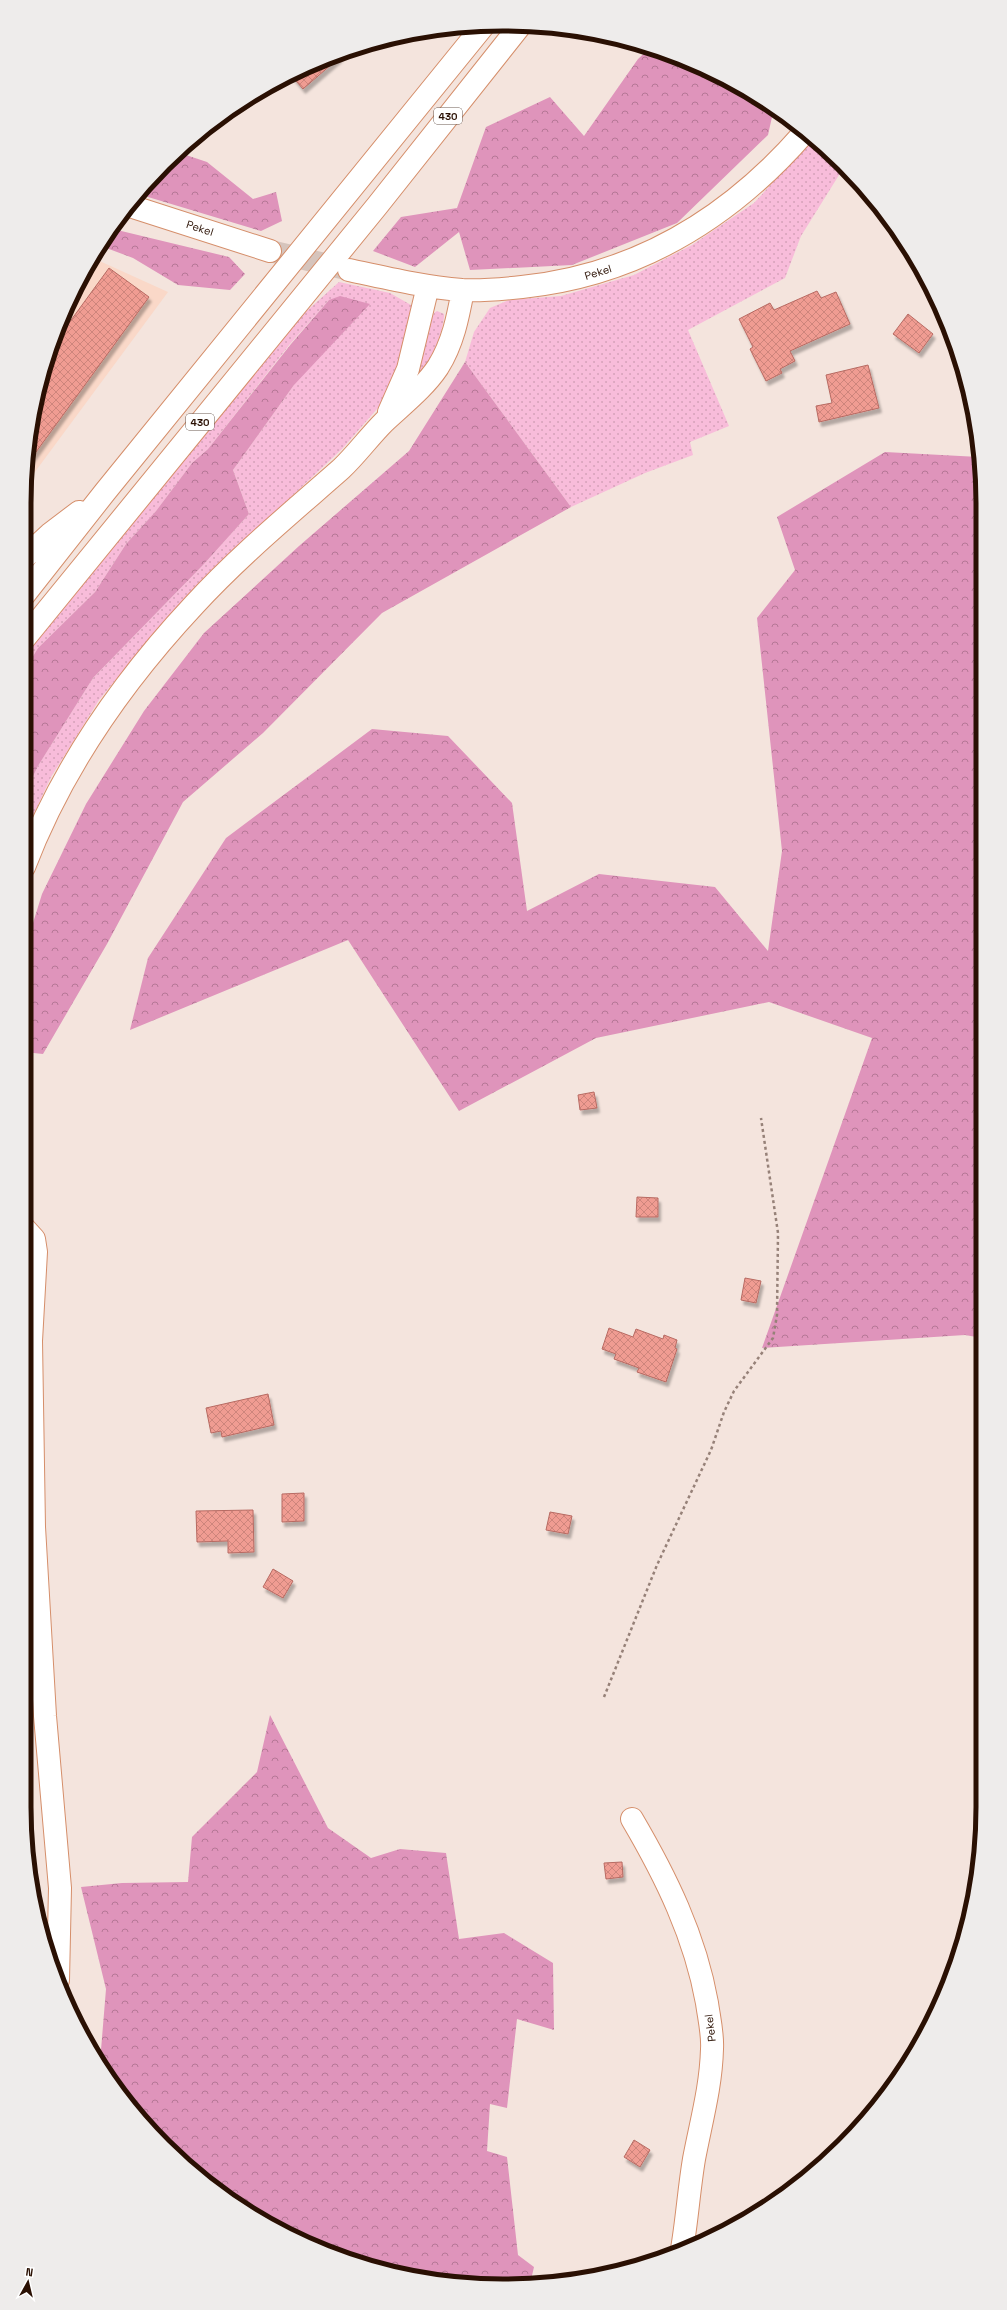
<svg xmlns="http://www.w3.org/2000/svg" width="1007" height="2310" viewBox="0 0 1007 2310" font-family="'Space Grotesk',sans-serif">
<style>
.built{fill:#fad8c8}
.grass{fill:url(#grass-dots)}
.forest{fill:url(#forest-crowns)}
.building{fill:url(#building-cross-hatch);stroke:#b76a62;filter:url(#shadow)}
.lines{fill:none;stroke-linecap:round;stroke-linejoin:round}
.major-tunnel{stroke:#d6c4bc;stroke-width:22;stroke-dasharray:22 11;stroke-linecap:butt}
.minor-casing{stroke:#d58e6a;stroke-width:24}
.major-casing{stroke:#d58e6a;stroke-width:24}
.highway-casing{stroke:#d58e6a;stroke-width:24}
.path{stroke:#968178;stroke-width:2.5;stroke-dasharray:3 3;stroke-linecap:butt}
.minor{stroke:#fff;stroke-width:22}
.major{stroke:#fff;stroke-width:22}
.highway{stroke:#fff;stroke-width:22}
.labels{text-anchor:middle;stroke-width:3;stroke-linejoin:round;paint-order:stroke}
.shield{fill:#fff;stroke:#6a584f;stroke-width:1}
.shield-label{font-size:10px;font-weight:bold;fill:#2a1003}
.street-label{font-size:11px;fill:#2a1003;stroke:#fff}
.rim{fill:none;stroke:#2a1003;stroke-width:5}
</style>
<defs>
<pattern id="grass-dots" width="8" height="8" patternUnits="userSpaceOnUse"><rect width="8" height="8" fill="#f8bcda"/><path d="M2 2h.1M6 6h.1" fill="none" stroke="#d5a1b9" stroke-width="1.8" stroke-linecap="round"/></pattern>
<pattern id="forest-crowns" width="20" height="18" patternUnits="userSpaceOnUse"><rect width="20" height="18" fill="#df94bb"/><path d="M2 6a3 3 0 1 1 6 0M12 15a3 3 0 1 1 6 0" fill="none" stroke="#b57796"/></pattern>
<pattern id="building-cross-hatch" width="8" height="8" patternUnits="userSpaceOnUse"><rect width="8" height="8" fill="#f09c92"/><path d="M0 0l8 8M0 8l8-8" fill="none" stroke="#ce857c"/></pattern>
<filter id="shadow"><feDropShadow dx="2.5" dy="4.5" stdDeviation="1" flood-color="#0004"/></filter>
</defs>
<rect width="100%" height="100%" fill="#f4e4dd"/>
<path class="built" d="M 93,258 L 168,292 L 26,484 L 33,410 L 50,349 Z"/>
<path class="grass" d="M 812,140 L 844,167 L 801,236 L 785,278 L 688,330 L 729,426 L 690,442 L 693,455 L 645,473 L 571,507 L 465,362 L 474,332 L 490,308 L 509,300 L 561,296 L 634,275 L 692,245 L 754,203 Z
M 339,282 L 390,293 L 411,305 L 411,318 L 400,368 L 384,401 L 342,449 L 210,573 L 160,626 L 99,700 L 51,777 L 24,835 L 24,795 L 38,766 L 93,678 L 204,564 L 249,514 L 233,470 L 294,385 L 329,300 L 290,344 L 208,449 L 192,463 L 156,511 L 126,544 L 95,592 L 38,648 L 24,671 L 24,656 L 300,317 Z
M 437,311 L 444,314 C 445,327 430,366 419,373 L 416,372 L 418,356 L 434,313 Z"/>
<path class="forest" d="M 650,48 L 658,50 L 774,108 L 768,135 L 677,223 L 572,265 L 470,270 L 459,232 L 415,267 L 373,251 L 401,217 L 457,208 L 486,127 L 550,97 L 584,136 L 638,59 Z
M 180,153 L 207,162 L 253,199 L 276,192 L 282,221 L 261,231 L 138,194 Z
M 113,229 L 229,257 L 245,274 L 230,290 L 178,285 L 133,258 L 101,246 Z
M 340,296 L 370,304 L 294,385 L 233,470 L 249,514 L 204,564 L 93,678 L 38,766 L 24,795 L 24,671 L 38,648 L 95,592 L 126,544 L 156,511 L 192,463 L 208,449 L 291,344 L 329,300 Z
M 465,362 L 571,507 L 382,613 L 263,733 L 183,802 L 107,944 L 43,1054 L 24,1052 L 24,952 L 42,894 L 86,804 L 144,711 L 204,633 L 299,546 L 409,451 Z
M 885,452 L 979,457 L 982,1338 L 965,1335 L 762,1348 L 872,1038 L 769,1002 L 596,1038 L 459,1111 L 348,940 L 130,1030 L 148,958 L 226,838 L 372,729 L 448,736 L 512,803 L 527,911 L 599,874 L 715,887 L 768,951 L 782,851 L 757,618 L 795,570 L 777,517 Z
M 270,1715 L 328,1828 L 371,1858 L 400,1849 L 446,1853 L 459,1939 L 504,1933 L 553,1963 L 554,2030 L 517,2019 L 507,2108 L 490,2104 L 487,2151 L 507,2157 L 518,2255 L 534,2267 L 530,2284 C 447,2290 333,2266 263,2221 C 219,2194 179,2161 144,2124 C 127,2106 114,2082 100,2062 L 106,1989 L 81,1887 L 122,1883 L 188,1882 L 192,1837 L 257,1772 Z"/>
<path class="building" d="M 339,56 L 340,57 L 303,89 L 290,74 Z
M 109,268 L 149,297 L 28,463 L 33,410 L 50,349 Z
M 817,291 L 821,298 L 836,292 L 850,324 L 790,351 L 795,361 L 780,369 L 782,373 L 766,381 L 750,349 L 753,347 L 739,319 L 770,303 L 774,310 Z
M 908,314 L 933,334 L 919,353 L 893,334 Z
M 868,365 L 879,408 L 819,422 L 816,406 L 832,403 L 826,375 Z
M 594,1092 L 597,1108 L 580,1110 L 578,1095 Z
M 637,1197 L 658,1198 L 658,1217 L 636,1217 Z
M 745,1278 L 761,1281 L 756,1303 L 741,1300 Z
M 609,1328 L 633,1337 L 636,1329 L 663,1339 L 664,1335 L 677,1340 L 675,1348 L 677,1349 L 666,1382 L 637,1372 L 639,1368 L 614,1359 L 616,1354 L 602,1349 Z
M 268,1394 L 274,1425 L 222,1437 L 221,1431 L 211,1433 L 206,1408 Z
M 304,1493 L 304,1521 L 282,1522 L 282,1494 Z
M 253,1510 L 254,1552 L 228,1553 L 228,1541 L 197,1542 L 196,1511 Z
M 550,1512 L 572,1516 L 568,1534 L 546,1530 Z
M 273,1569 L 293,1581 L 283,1598 L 263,1587 Z
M 622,1862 L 623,1877 L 606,1879 L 604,1863 Z
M 634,2140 L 650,2150 L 640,2167 L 624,2157 Z"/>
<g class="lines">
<path class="major-tunnel" d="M 270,251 L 346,269"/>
<g class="minor-casing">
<path id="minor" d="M 24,1228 L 34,1239 L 36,1252 L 31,1341 L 34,1527 L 45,1716 L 60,1888 L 58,1980
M 632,1819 C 666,1877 695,1936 707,2003 C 709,2018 713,2034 712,2049 C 711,2087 701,2122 694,2159 C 689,2189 687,2220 682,2249"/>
</g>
<g class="major-casing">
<path id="major" d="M 130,206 L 270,251
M 349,270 C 386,278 424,287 462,290 C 481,291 503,289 522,287 C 637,275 729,219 804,133
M 389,412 L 408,369 L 428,286
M 24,867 C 61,770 123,681 194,605 C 239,556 291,513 341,469 C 356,455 369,437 384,422 C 402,405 424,388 438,367 C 453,343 458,317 463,290"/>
</g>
<g class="highway-casing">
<path id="highway" d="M 24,558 L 50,534 L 79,512
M 24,595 L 105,492 L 484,25
M 24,639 L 377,206 L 519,27"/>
</g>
<path class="path" d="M 604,1697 L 657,1565 L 711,1450 L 724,1412 L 734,1391 L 773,1338 L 777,1315 L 778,1233 L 761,1118"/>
<use href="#minor" class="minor"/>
<use href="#major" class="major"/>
<use href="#highway" class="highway"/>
</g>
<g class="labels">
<g class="shield">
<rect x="434" y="108" width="28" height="16" rx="3"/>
<rect x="186" y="414" width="28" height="16" rx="3"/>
</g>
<g class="shield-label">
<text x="448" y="120">430</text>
<text x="200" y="426">430</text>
</g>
<g class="street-label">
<text transform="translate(200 228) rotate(18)" y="4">Pekel</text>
<text transform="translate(598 272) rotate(-17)" y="4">Pekel</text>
<text transform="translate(710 2028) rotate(-97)" y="4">Pekel</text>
</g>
</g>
<path d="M0 0H1007V2310H0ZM503 31H504A472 472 0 0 1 976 503V1807A472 472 0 0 1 504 2279H503A472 472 0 0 1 31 1807V503A472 472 0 0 1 503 31Z" fill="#eeeceb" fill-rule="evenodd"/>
<path class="rim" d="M503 31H504A472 472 0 0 1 976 503V1807A472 472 0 0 1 504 2279H503A472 472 0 0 1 31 1807V503A472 472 0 0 1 503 31Z"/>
<g transform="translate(28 2282) rotate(8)" stroke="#ffffff" stroke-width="3" paint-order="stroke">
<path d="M0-3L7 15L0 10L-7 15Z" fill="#2a1003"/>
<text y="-6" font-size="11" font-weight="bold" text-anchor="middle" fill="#2a1003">N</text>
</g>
</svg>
